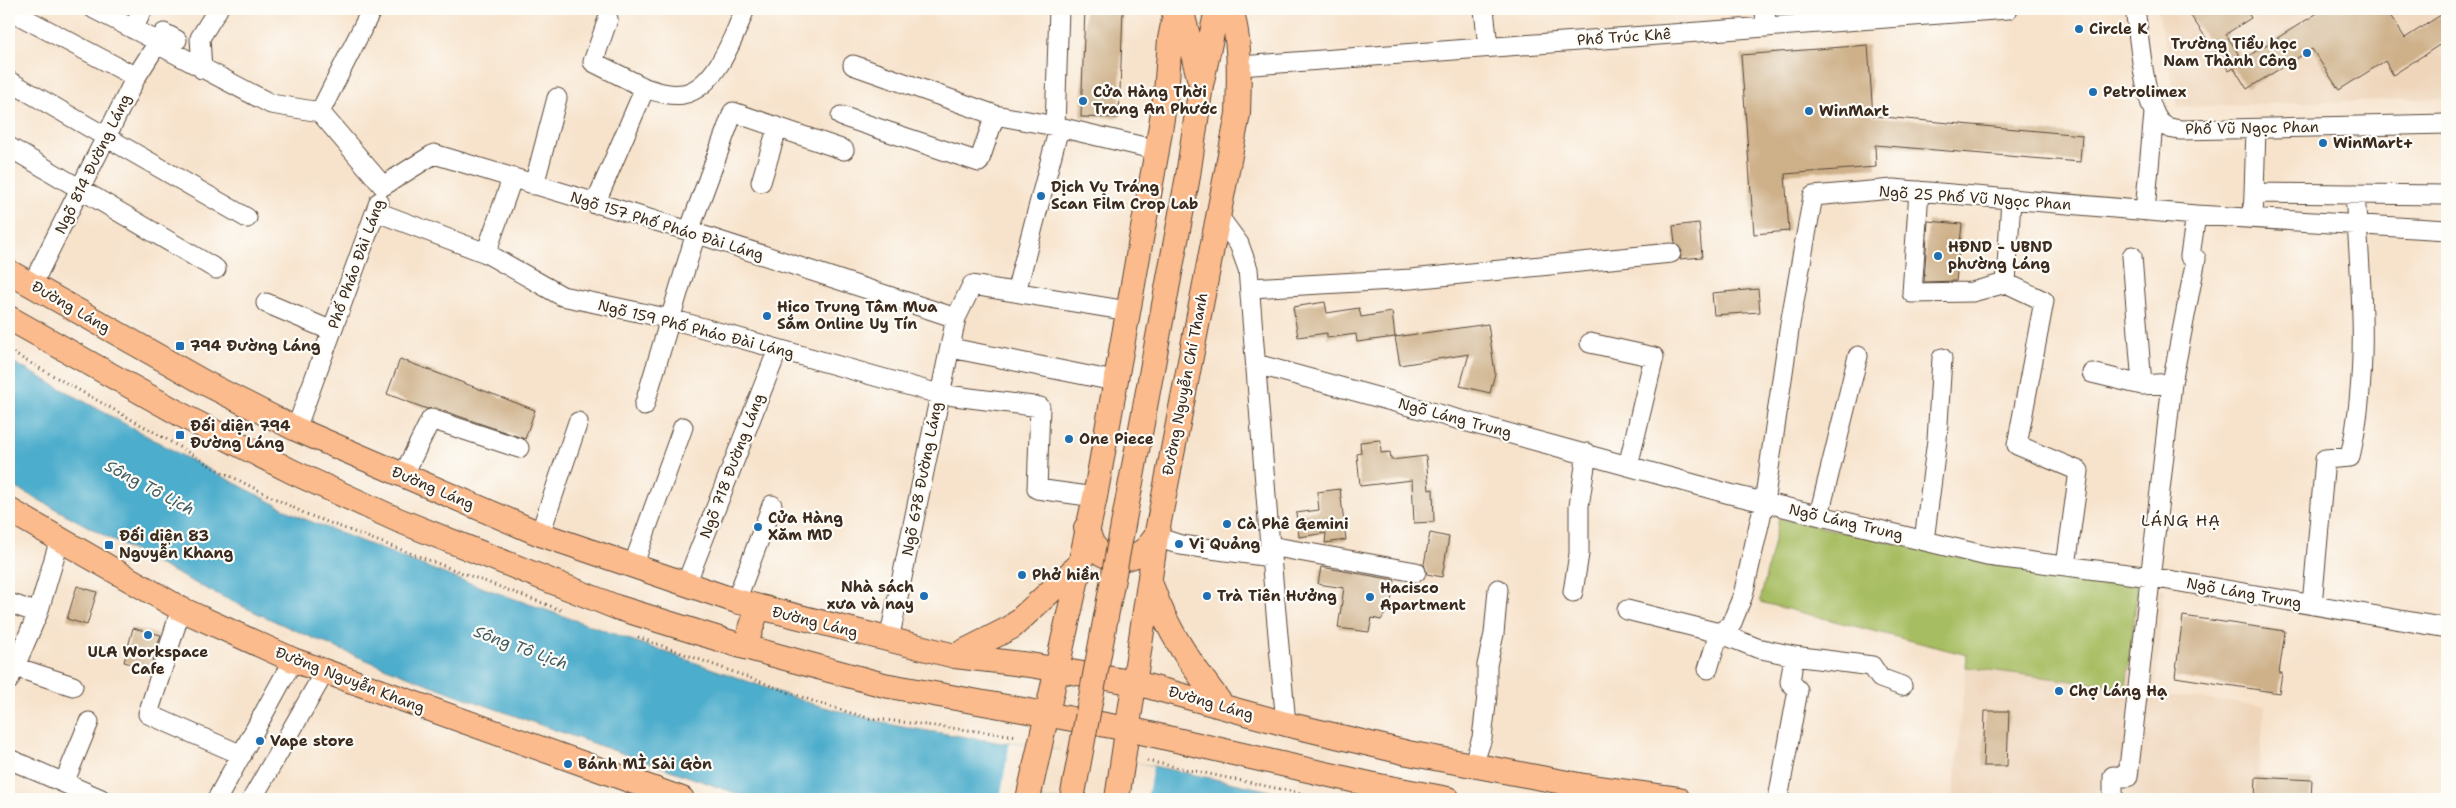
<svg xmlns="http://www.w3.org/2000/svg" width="2456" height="808" viewBox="0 0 2456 808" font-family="'Shantell Sans',sans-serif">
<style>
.built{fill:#efd6bb}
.green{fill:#a7bd62;stroke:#717440}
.water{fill:#4dadcc;stroke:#446c75}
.pier{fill:#f7e3cc}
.building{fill:#ceb089}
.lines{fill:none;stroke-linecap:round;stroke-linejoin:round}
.minor-casing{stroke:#574638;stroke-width:21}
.major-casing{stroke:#574638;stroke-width:26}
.path{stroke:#574638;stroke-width:3;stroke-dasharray:1 4;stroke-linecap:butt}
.minor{stroke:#fff;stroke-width:19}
.major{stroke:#fbbb8c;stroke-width:24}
.major-bridge-casing{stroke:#574638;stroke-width:26;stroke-linecap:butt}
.major-bridge{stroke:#fbbb8c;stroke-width:24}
.poi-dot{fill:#1f6fb2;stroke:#fdfcf7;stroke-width:2}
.labels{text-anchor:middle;stroke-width:4.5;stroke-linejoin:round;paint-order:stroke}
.poi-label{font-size:15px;font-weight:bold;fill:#3b2a1e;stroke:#fdfcf7;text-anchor:start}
.street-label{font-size:15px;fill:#3b2a1e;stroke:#fdfcf7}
.water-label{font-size:16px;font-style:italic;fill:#425e64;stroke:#fdfcf7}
.neighbourhood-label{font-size:16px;letter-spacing:1px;fill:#3b2a1e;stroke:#fdfcf7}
</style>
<rect width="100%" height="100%" fill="#fdfcf7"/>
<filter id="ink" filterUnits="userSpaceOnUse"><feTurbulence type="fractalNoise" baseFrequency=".02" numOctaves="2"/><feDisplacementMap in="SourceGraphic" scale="10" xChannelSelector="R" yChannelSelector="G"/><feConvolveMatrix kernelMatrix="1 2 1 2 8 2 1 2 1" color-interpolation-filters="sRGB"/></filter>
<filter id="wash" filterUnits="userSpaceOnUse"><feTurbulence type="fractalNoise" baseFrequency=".0096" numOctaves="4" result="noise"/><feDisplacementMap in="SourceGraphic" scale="20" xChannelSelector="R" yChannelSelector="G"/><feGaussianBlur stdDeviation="1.12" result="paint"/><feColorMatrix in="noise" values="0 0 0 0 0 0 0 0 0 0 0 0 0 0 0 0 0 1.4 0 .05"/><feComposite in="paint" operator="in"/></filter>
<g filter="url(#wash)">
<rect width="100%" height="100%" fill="#f7e3cc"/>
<path class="built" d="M 2158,9 L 2447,9 L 2447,98 L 2177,107 Z
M 2138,585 L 2164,589 L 2155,694 L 2265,706 L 2256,799 L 1953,799 L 1966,667 L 2126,688 Z"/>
<path class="green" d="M 1779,518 L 1976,561 L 2138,585 L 2126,688 L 1966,667 L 1967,655 L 1760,602 Z"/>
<path class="water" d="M 9,360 L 185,457 L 302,518 L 447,575 L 809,703 L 897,726 L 1003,743 L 1010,742 L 1153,766 L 1309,799 L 754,799 L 735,793 C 576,736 413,685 259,614 C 174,575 92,528 9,484 Z"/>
<path class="pier" d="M 1010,742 L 1060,750 L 1061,748 L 1153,766 L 1147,799 L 1000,799 Z"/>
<g id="blocks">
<path class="building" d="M 1085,9 L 1123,9 L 1119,118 L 1081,117 Z
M 2186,9 L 2246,9 L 2251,18 L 2226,34 L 2242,60 L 2324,9 L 2386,9 L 2405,38 L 2447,11 L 2447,40 L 2393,75 L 2385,61 L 2339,90 L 2312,49 L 2247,89 L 2234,68 L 2229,71 Z
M 1868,45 L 1873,116 L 2082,135 L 2080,162 L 1875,145 L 1876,167 L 1785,174 L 1789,231 L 1754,234 L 1741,55 Z
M 1928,221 L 1962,224 L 1956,281 L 1924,282 Z
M 1699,223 L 1702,257 L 1680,259 L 1682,251 L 1675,243 L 1673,226 Z
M 1758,289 L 1760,312 L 1714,315 L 1712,293 Z
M 1325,302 L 1327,313 L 1359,308 L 1361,317 L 1392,312 L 1395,337 L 1357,342 L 1356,334 L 1327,338 L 1327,333 L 1298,337 L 1293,307 Z
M 1488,324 L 1495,373 L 1490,393 L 1460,386 L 1469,354 L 1400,365 L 1395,337 Z
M 400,359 L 535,410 L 525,439 L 435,408 L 427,409 L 387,394 Z
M 1380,440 L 1381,453 L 1390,452 L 1391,460 L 1426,456 L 1429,490 L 1433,489 L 1434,522 L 1414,523 L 1412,480 L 1360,486 L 1357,454 L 1361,453 L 1360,442 Z
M 1340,489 L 1346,540 L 1325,543 L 1326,533 L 1299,537 L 1296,513 L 1319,510 L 1317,492 Z
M 1430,533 L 1449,537 L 1442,577 L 1427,574 L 1424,564 Z
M 1321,567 L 1395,580 L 1390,606 L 1381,620 L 1372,618 L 1369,632 L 1338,628 L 1344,588 L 1318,584 Z
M 77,586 L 97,592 L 87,625 L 67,619 Z
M 2183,616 L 2285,631 L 2279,673 L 2282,673 L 2279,693 L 2175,677 Z
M 133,628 L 161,635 L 150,669 L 124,662 Z
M 1985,711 L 2009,711 L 2007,766 L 1983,766 Z
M 2256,777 L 2312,780 L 2311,799 L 2255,798 Z"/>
</g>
</g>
<g filter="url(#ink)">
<use href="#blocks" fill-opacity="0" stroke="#574638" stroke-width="1"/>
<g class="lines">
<g class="minor-casing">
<path id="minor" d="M 94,9 L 155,40 L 157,44 L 271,104 L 320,112
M 1484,9 L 1488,47
M 1765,9 L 1766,27
M 2135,9 C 2139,34 2144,105 2160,122 C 2165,128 2173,129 2181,130 L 2447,124
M 9,10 L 136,77
M 608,19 L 593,62 L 645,88
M 133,29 L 143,9
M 853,65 L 995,115 L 1055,126 L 1157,150
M 1240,66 L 2008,9
M 202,69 L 200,38 L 218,9
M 9,81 L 247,218
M 320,112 L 372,9
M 320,112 L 383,186
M 841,116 L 979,162 L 995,115
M 1055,126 L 1059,9
M 9,147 L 216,269
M 761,182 L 777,129
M 534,185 L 557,98
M 383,186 L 434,154 L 689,231 L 956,318
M 1919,191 L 1912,293 L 1972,292 L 2006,283 L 2044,301 L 2017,445 L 2079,471 L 2066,566
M 2254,193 L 2256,129
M 595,204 L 645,88 C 658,92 670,96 683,94 C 716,88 734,36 745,9
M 2145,211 L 2154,113
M 377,212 L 486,253 L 562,296 L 671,319 L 939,394 L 1040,407 L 1037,489 L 1095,497
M 1219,217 L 1239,244 L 1248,269 L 1270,546 L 1286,724
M 2253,218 L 2254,193 L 2447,195
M 689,231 L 733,112 L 844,150
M 486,253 L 512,179
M 2132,256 L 2142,385
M 2006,283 L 2011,199
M 32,285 L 136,77 L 164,33 L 177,40
M 1250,288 L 1411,279 L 1671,253
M 1016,292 L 1059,128
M 266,303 L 332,331
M 1590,343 L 1654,357 L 1628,466
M 951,348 L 1114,381
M 1256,364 L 1730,494 L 1987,556 L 2151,577 L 2447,628
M 2092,373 L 2142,385 L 2172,383
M 644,406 L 696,233
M 296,429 L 379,202
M 403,476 L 431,419 L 519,448
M 1819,515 L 1858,356
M 540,534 L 578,422
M 1156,537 L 1181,545 L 1271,557
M 1924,541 L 1937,440 L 1942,358
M 1270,546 L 1416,572
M 633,566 L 683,427
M 686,584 L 778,349
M 1573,592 L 1579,554 L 1579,506 L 1587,453
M 736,601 L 772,505
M 9,603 L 38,613
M 2312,605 L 2325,459 L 2350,457 C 2370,369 2361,283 2355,194
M 181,609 L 148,714 L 242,755
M 1627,610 L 1719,633 L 1757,648 L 1794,656 L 1872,666 L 1880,678 L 1902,686
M 889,640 L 956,318 L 972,285 L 1128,311
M 9,665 L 73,686
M 1708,669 L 1719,633 L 1731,625 L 1743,595 L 1764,503 L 1790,324 L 1813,196 L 1893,189 L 2196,215 L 2447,230
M 9,680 L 38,613 L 60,539
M 9,759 L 101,799
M 1473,765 L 1482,738 L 1487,696 L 1487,665 L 1494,634 L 1498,589
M 64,783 L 89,722
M 217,799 L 293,660
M 252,799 L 324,673
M 1778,799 L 1798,690 L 1790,682 L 1794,656
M 2113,799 L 2113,776 L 2128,777 L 2172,383 L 2196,259 L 2190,256 L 2196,215"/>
</g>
<g class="major-casing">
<path id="major" d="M 1181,9 L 1201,85
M 1202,81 L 1217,9
M 9,272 L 205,383 L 296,429 L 540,534 L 736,601 L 955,656 L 1030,665 L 1136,683 L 1286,724 L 1408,753 L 1584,786 L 1678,799
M 9,318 L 189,419 L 293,472 L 398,520 L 616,607 L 745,647 L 884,685 L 1128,729 L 1374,785 L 1448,799
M 9,510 L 181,609 L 293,660 L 682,799
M 1086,528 C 1089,533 1090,541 1094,546 C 1105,562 1129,561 1143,551 C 1148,548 1152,541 1156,537
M 1152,587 C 1167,632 1194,668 1222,705
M 745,647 L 758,607
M 955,656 L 1012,627 L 1078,566
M 1028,799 L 1095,497 L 1157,150 L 1166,93 L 1170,39 L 1176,9
M 1117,799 L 1156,537 L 1238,114 C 1239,78 1241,43 1231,9"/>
</g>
<path class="path" d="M 9,351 L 161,436 L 212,467 L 306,514 L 561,610
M 638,637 L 818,703 L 868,718 L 1018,736
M 1147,761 L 1328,799"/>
<use href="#minor" class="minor"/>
<use href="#major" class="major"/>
<g class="major-bridge-casing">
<path id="major-bridge" d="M 1072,799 L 1188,176 L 1201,85"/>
</g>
<use href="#major-bridge" class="major-bridge"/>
</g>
</g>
<g class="poi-dot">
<circle cx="2079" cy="29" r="5"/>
<circle cx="2307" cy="53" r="5"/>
<circle cx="2093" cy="92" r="5"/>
<circle cx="1083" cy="101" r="5"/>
<circle cx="1809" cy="111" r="5"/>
<circle cx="2323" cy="143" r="5"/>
<circle cx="1041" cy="196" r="5"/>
<circle cx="1938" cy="256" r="5"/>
<circle cx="767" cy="316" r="5"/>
<rect x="175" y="341" width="10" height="10" rx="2.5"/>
<rect x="175" y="430" width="10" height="10" rx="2.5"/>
<circle cx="1069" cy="439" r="5"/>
<circle cx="1227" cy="524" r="5"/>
<circle cx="758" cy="527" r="5"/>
<circle cx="1179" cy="544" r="5"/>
<rect x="104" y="540" width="10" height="10" rx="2.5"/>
<circle cx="1022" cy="575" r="5"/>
<circle cx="924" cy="596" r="5"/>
<circle cx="1207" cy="596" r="5"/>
<circle cx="1370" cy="597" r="5"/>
<circle cx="148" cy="635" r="5"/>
<circle cx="2059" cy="691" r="5"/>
<circle cx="260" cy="741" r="5"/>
<circle cx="568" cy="764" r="5"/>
</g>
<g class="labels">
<g class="poi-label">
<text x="2089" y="34">Circle K</text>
<text x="2297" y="49" text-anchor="end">Trường Tiểu học<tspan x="2297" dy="17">Nam Thành Công</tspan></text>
<text x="1093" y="97">Cửa Hàng Thời<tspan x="1093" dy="17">Trang An Phước</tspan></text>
<text x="2103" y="97">Petrolimex</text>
<text x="1819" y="116">WinMart</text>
<text x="2333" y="148">WinMart+</text>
<text x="1051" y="192">Dịch Vụ Tráng<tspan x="1051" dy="17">Scan Film Crop Lab</tspan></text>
<text x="1948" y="252">HĐND - UBND<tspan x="1948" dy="17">phường Láng</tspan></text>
<text x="777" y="312">Hico Trung Tâm Mua<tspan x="777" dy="17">Sắm Online Uy Tín</tspan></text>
<text x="190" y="351">794 Đường Láng</text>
<text x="190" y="431">Đối diện 794<tspan x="190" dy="17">Đường Láng</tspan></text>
<text x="1079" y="444">One Piece</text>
<text x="768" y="523">Cửa Hàng<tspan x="768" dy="17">Xăm MD</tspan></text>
<text x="1237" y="529">Cà Phê Gemini</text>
<text x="119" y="541">Đối diện 83<tspan x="119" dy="17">Nguyễn Khang</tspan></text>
<text x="1189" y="549">Vị Quảng</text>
<text x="1032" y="580">Phở hiền</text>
<text x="914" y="592" text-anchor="end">Nhà sách<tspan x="914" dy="17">xưa và nay</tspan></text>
<text x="1380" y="593">Hacisco<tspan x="1380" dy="17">Apartment</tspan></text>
<text x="1217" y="601">Trà Tiên Hưởng</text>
<text x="148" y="657" text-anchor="middle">ULA Workspace<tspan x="148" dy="17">Cafe</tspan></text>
<text x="2069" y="696">Chợ Láng Hạ</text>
<text x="270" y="746">Vape store</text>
<text x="578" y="769">Bánh MÌ Sài Gòn</text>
</g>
<g class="street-label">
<text transform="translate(1624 37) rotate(-4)" y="5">Phố Trúc Khê</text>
<text transform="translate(2252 128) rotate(-1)" y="5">Phố Vũ Ngọc Phan</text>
<text transform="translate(93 164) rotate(-64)" y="5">Ngõ 814 Đường Láng</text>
<text transform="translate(1975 198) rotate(4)" y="5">Ngõ 25 Phố Vũ Ngọc Phan</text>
<text transform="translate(667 226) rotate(17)" y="5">Ngõ 157 Phố Pháo Đài Láng</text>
<text transform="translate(356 264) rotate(-70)" y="5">Phố Pháo Đài Láng</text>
<text transform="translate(71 307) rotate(30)" y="5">Đường Láng</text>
<text transform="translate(696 329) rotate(14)" y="5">Ngõ 159 Phố Pháo Đài Láng</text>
<text transform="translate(1185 384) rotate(-79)" y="5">Đường Nguyễn Chí Thanh</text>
<text transform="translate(1455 418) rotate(15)" y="5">Ngõ Láng Trung</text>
<text transform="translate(732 466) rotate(-69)" y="5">Ngõ 718 Đường Láng</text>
<text transform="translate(922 479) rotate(-79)" y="5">Ngõ 678 Đường Láng</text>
<text transform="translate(433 488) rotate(23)" y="5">Đường Láng</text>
<text transform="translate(1846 522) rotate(13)" y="5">Ngõ Láng Trung</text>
<text transform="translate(2244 593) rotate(10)" y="5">Ngõ Láng Trung</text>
<text transform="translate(815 622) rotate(14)" y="5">Đường Láng</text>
<text transform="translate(350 680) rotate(21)" y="5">Đường Nguyễn Khang</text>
<text transform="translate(1211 703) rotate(16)" y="5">Đường Láng</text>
</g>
<g class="water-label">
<text transform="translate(150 487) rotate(28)" y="6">Sông Tô Lịch</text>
<text transform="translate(521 647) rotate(20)" y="6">Sông Tô Lịch</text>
</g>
<g class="neighbourhood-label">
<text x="2181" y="526">LÁNG HẠ</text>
</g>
</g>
<rect width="2456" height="808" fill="none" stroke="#fdfcf7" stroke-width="30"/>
</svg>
